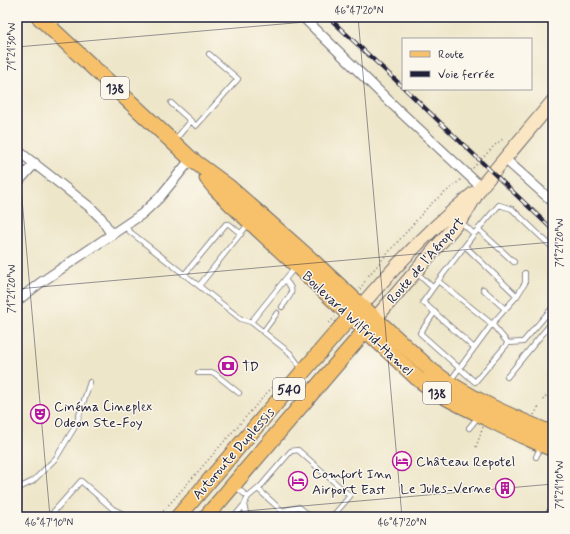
<svg xmlns="http://www.w3.org/2000/svg" width="570" height="534" viewBox="0 0 570 534" font-family="Mynerve,sans-serif">
<style>
.lines{fill:none;stroke-linecap:round;stroke-linejoin:round}
.service-casing{stroke:#69676d;stroke-width:6}
.minor-casing{stroke:#69676d;stroke-width:11}
.tertiary-casing{stroke:#69676d;stroke-width:13}
.secondary-casing{stroke:#69676d;stroke-width:15}
.primary-casing{stroke:#69676d;stroke-width:17}
.trunk-casing{stroke:#69676d;stroke-width:17}
.path{stroke:#69676d;stroke-width:1.5;stroke-dasharray:1 3;stroke-linecap:butt}
.service{stroke:#fff;stroke-width:4.5}
.minor{stroke:#fff;stroke-width:9}
.tertiary{stroke:#fff;stroke-width:11}
.secondary{stroke:#fbe6c4;stroke-width:13}
.primary{stroke:#f6c16b;stroke-width:15}
.trunk{stroke:#f6c16b;stroke-width:15}
.rail-casing{stroke:#22223b;stroke-width:4}
.rail{stroke:#fbf7ec;stroke-width:2.5;stroke-dasharray:8;stroke-linecap:butt}
.ticks{fill:none;stroke:#22223b;stroke-width:1;stroke-opacity:0.45}
.labels{text-anchor:middle;stroke-width:3;stroke-linejoin:round;paint-order:stroke}
.shield{fill:#fbf7ec;stroke:#636270;stroke-width:1}
.shield-label{font-size:13px;font-weight:bold;fill:#22223b}
.street-label{font-size:14px;fill:#22223b;stroke:#fbf7ec}
.poi-label{font-size:14px;fill:#22223b;stroke:#fbf7ec;text-anchor:start}
.neatline{fill:none;stroke:#22223b;stroke-width:1.5}
.ticks-label{font-size:10px;text-anchor:middle;fill:#22223b}
</style>
<rect width="100%" height="100%" fill="#fbf7ec"/>
<filter id="ink" filterUnits="userSpaceOnUse"><feTurbulence type="fractalNoise" baseFrequency=".025" numOctaves="2"/><feDisplacementMap in="SourceGraphic" scale="8" xChannelSelector="R" yChannelSelector="G"/><feConvolveMatrix kernelMatrix="1 2 1 2 8 2 1 2 1" color-interpolation-filters="sRGB"/></filter>
<filter id="wash" filterUnits="userSpaceOnUse"><feTurbulence type="fractalNoise" baseFrequency=".012" numOctaves="4" result="noise"/><feDisplacementMap in="SourceGraphic" scale="16" xChannelSelector="R" yChannelSelector="G"/><feGaussianBlur stdDeviation="0.9" result="paint"/><feColorMatrix in="noise" values="0 0 0 0 0 0 0 0 0 0 0 0 0 0 0 0 0 1.4 0 .05"/><feComposite in="paint" operator="in"/></filter>
<g filter="url(#wash)">
<rect width="100%" height="100%" fill="#eee6c9"/>
</g>
<g filter="url(#ink)">
<g class="lines">
<g class="service-casing">
<path id="service" d="M 52,26 L 61,17
M 171,103 L 191,121
M 174,141 L 191,121 L 196,126 L 238,79 L 209,54
M 461,222 L 474,234 L 499,205 L 512,209 L 553,248
M 125,226 L 129,231 L 199,286 L 249,223
M 478,229 L 514,262
M 465,246 L 517,296 L 525,283 L 525,273
M 416,272 L 433,288 L 438,281 L 492,324 L 508,343
M 184,275 L 226,224 L 229,224 L 241,234
M 438,281 L 474,234
M 199,286 L 241,319 L 251,322 L 290,353 L 298,364 L 303,369
M 433,288 L 423,302 L 474,348
M 483,289 L 505,309
M 282,307 C 290,295 297,292 285,280
M 435,312 L 420,333 L 475,382 L 508,343 L 523,342 L 553,307
M 251,322 L 295,267
M 263,332 L 277,313
M 198,373 L 214,373 L 239,393
M 507,377 L 553,321
M 450,381 L 492,324 L 517,296
M 469,428 L 478,417
M 536,457 L 541,446
M 235,486 L 248,497 L 260,487 L 291,451 L 298,450 L 350,496 L 332,517
M 17,489 L 33,481 L 56,458 L 76,425 L 90,382
M 258,489 L 282,511 L 299,507 L 311,517
M 113,509 L 129,517
M 49,517 L 81,481 L 113,509 L 118,517
M 234,517 L 244,505
M 247,517 L 244,505 L 248,497"/>
</g>
<g class="minor-casing">
<path id="minor" d="M 303,17 L 392,104 L 481,187
M 17,150 L 91,208 L 101,218 L 112,235
M 505,159 L 553,202
M 17,183 L 35,163
M 17,301 L 40,283 L 142,214 L 159,198 L 191,159"/>
</g>
<g class="tertiary-casing">
<path id="tertiary" d="M 551,517 L 553,512"/>
</g>
<g class="secondary-casing">
<path id="secondary" d="M 361,306 C 395,266 433,226 474,193
M 375,319 L 465,214 L 481,187 L 553,101"/>
</g>
<g class="primary-casing">
<path id="primary" d="M 39,17 L 191,159 L 229,187 L 306,255 L 432,371 C 467,398 512,417 553,434
M 207,178 L 215,188 L 231,204 L 417,378 C 437,394 458,404 481,415 C 504,427 528,439 553,449"/>
</g>
<g class="trunk-casing">
<path id="trunk" d="M 178,517 L 344,324 L 361,306
M 206,517 L 375,319"/>
</g>
<path class="path" d="M 473,168 L 496,144 L 503,139
M 360,289 L 369,275 L 427,208 C 437,197 450,190 461,179
M 329,323 L 335,317
M 543,400 L 546,396
M 534,415 L 539,406
M 476,447 L 483,427
M 158,517 L 266,394 L 279,381"/>
<use href="#service" class="service"/>
<use href="#minor" class="minor"/>
<use href="#tertiary" class="tertiary"/>
<use href="#secondary" class="secondary"/>
<use href="#primary" class="primary"/>
<use href="#trunk" class="trunk"/>
<g class="rail-casing">
<path id="rail" d="M 328,17 L 403,87
M 405,89 L 553,230"/>
</g>
<use href="#rail" class="rail"/>
</g>
</g>
<path class="ticks" d="M 358,17 L 402,517M 17,47 L 363,17M 17,142 L 50,517M 17,289 L 553,242M 177,517 L 553,484"/>
<defs>
<g id="bank-ring" transform="scale(1)"><circle r="9.5" fill="#fbf7ec" stroke="#b5179e" stroke-width="1.5"/><path d="M-6-4H6V4H-6ZM0-2.3a2.3 2.3 0 1 0 0 4.6a2.3 2.3 0 1 0 0-4.6Z" fill="#b5179e"/></g>
<g id="theatre-ring" transform="scale(1)"><circle r="9.5" fill="#fbf7ec" stroke="#b5179e" stroke-width="1.5"/><path d="M-5-5.5Q0-4 5-5.5V0Q5 5 0 6Q-5 5-5 0ZM-3.3-2.5H-1v1.5H-3.3ZM1-2.5H3.3v1.5H1ZM-2.8 1Q0 5.5 2.8 1Z" fill="#b5179e"/></g>
<g id="hotel-ring" transform="scale(1)"><circle r="9.5" fill="#fbf7ec" stroke="#b5179e" stroke-width="1.5"/><path d="M-6-4.5h1.5V1H6V5H4.5V3h-9V5H-6ZM-4 0a1.8 1.8 0 1 1 3.6 0ZM.5 0V-2.5h3Q6-2.5 6 0Z" fill="#b5179e"/></g>
<g id="building-ring" transform="scale(1)"><circle r="9.5" fill="#fbf7ec" stroke="#b5179e" stroke-width="1.5"/><path d="M-4-6H4V6H1V3H-1V6H-4ZM-2.5-4.3h1.7v1.8h-1.7ZM.8-4.3h1.7v1.8H.8ZM-2.5-1h1.7V.8h-1.7ZM.8-1h1.7V.8H.8Z" fill="#b5179e"/></g>
</defs>
<g fill-rule="evenodd">
<use href="#bank-ring" x="228" y="366"/>
<use href="#theatre-ring" x="40" y="414"/>
<use href="#hotel-ring" x="402" y="461"/>
<use href="#hotel-ring" x="298" y="481"/>
<use href="#building-ring" x="505" y="488"/>
</g>
<g class="labels">
<g class="shield">
<rect x="101" y="77" width="28" height="22" rx="3"/>
<rect x="273" y="378" width="32" height="22" rx="3"/>
<rect x="423" y="382" width="28" height="22" rx="3"/>
</g>
<g class="shield-label">
<text x="115" y="93">138</text>
<text x="289" y="394">540</text>
<text x="437" y="398">138</text>
</g>
<g class="street-label">
<text transform="translate(425 260) rotate(-49)" y="5">Route de l'Aéroport</text>
<text transform="translate(358 323) rotate(43)" y="5">Boulevard Wilfrid-Hamel</text>
<text transform="translate(233 453) rotate(-49)" y="5">Autoroute Duplessis</text>
</g>
<g class="poi-label">
<text x="242" y="371">TD</text>
<text x="54" y="411">Cinéma Cineplex<tspan x="54" dy="16">Odeon Ste-Foy</tspan></text>
<text x="416" y="466">Château Repotel</text>
<text x="312" y="478">Comfort Inn<tspan x="312" dy="16">Airport East</tspan></text>
<text x="491" y="493" text-anchor="end">Le Jules-Verne</text>
</g>
</g>
<rect width="570" height="534" fill="none" stroke="#fbf7ec" stroke-width="44"/>
<rect x="402" y="38" width="130" height="52" fill="#fbf7ec" stroke="#a4a2a5"/>
<rect x="410" y="51" width="20" height="6" fill="#f6c16b" stroke="#a4a2a5"/>
<text x="438" y="58" font-size="12" fill="#22223b">Route</text>
<rect x="410" y="71" width="20" height="6" fill="#22223b" stroke="#a4a2a5"/>
<text x="438" y="78" font-size="12" fill="#22223b">Voie ferrée</text>
<rect x="22" y="22" width="526" height="490" class="neatline"/>
<g class="ticks-label">
<text x="359" y="14">46°47'20"N</text>
<text transform="translate(11 47) rotate(-90)" y="4">71°21'30"W</text>
<text transform="translate(559 243) rotate(-90)" y="4">71°21'20"W</text>
<text transform="translate(11 289) rotate(-90)" y="4">71°21'20"W</text>
<text transform="translate(559 485) rotate(-90)" y="4">71°21'10"W</text>
<text x="49" y="526">46°47'10"N</text>
<text x="402" y="526">46°47'20"N</text>
</g>
</svg>
